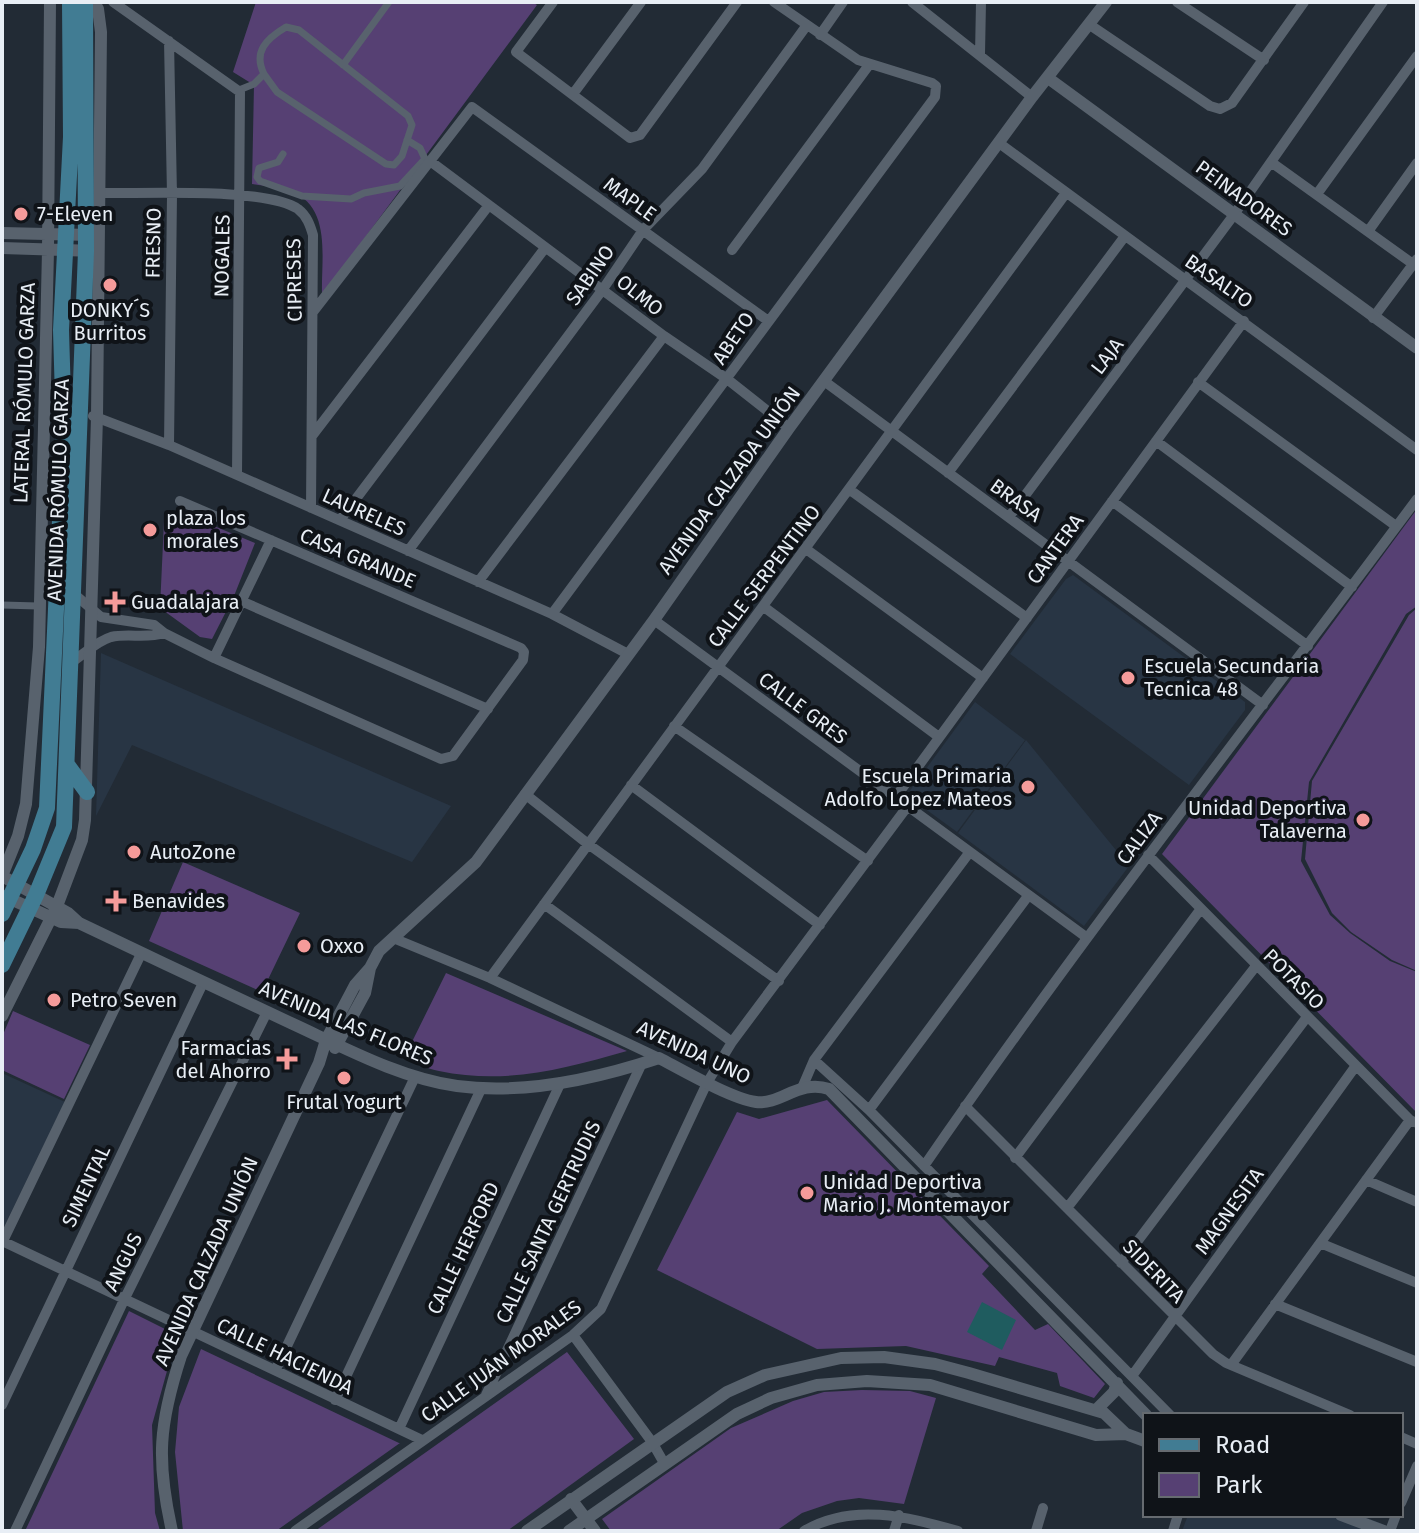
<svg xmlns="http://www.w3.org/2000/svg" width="1419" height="1533" viewBox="0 0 1419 1533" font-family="'Fira Sans',sans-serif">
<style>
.built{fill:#283544}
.green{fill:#564073}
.water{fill:#1f5c5f}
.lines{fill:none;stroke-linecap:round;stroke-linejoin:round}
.pedestrian{stroke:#58626d;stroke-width:7}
.minor{stroke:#58626d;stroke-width:10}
.tertiary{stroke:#58626d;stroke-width:12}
.primary{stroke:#417c93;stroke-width:16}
.poi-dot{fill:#f59b9a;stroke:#0f1318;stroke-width:3}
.labels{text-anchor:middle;stroke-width:8;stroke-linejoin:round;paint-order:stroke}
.street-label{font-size:20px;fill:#e8eef5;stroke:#0f1318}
.poi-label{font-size:20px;fill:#e8eef5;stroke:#0f1318;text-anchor:start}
</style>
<rect width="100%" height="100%" fill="#222b35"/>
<path class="built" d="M 1073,575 L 1245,702 L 1245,710 L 1189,785 L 1010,654 L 1066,579 Z
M 101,653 L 451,806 L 412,862 L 132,745 L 96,816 Z
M 975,702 L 1025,740 L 957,832 L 909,797 L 909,792 Z
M 1026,740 L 1129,866 L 1084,926 L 958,833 Z
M 2,1073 L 65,1102 L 4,1227 L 2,1226 Z
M 1188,1515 L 1360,1515 L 1400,1531 L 1182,1531 Z"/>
<path class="green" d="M 256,2 L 532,2 L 537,5 L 327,289 L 322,293 C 321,258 332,206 290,191 C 278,187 264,186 252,184 L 254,85 L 233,72 Z
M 1417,509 L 1417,606 L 1406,614 L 1309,782 L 1301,861 L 1330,915 L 1350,933 L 1390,961 L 1417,972 L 1417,1113 L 1162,854 Z
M 197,519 L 255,543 L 234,596 L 212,639 L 200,637 L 160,608 L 164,521 L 182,528 Z
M 1417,608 L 1417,971 L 1392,960 L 1351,932 L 1332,913 L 1305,859 L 1312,781 L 1409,615 Z
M 183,862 L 300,913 L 262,992 L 149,941 Z
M 446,973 L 627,1051 C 563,1069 506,1085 439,1071 C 427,1069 415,1062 404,1058 Z
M 13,1011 L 90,1045 L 64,1099 L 2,1070 L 2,1037 Z
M 827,1100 L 989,1266 L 982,1274 L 1035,1330 L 1048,1324 L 1105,1384 L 1094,1398 L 1060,1386 L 1057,1373 L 999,1357 L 995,1366 L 906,1346 L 817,1349 L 657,1270 L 737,1112 L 759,1119 Z
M 129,1311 L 177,1335 L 152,1425 L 155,1513 L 160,1531 L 25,1531 Z
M 201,1349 L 399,1443 L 400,1443 L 276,1531 L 183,1531 L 175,1452 L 179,1407 Z
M 567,1352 L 634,1439 L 507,1531 L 315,1531 Z
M 862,1390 L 910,1391 L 936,1398 L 904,1504 L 859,1498 L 837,1501 L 802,1513 L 776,1531 L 611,1531 L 602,1519 L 731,1428 L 793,1401 L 824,1392 Z"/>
<path class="water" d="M 982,1302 L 1016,1320 L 1002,1350 L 967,1332 Z"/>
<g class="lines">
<path class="pedestrian" d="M 343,65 L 389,2
M 239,90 L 254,84 L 264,74 L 277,92 L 386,164 L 394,165 L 402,156 L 412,125 L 408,116 L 299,30 L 286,27 C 266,39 253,52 264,74
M 407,140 L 420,148 L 425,159
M 283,154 L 278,162 L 259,168 L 257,177 L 260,181 L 302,196 L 351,199 L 364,193 L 400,186 L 425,159 L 430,161
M 2,605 L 38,606"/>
<path class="minor" d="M 113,2 L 240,92 L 237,475
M 553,2 L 516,52 L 630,138 L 640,135 L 737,2
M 912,2 L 1032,97
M 1177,2 L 1264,60
M 1090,25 L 1210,106 L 1220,109 L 1232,103 L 1304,2
M 820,35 L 843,2
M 980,54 L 981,2
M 573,94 L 641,2
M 999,143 L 1417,450
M 430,161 L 664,336 L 727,379 L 789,428
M 1271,162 L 1413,264
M 99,193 C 143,194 266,187 298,209 C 307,216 310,225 313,235 L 311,508
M 1317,194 L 1417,56
M 1369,230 L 1417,163
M 732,250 L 869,65
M 313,312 L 472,107 L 767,320
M 1373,318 L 1417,259
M 824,381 L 1263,705
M 1198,382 L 1396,526
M 93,416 L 169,445 L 552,614 L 628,654
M 312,436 L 489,205
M 1156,441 L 1352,587
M 169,445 L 172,195 L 169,41
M 948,473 L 1125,236
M 850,490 L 1027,618
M 1112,501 L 1308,646
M 1009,517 L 1233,216 L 1383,2
M 340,520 L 545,248
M 806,549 L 983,678
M 408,551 L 603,289 L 643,230 L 702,169 L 807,25
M 478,582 L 664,336
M 73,593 L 101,617 L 154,625 L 164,633 L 214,658 L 441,759 L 453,756 L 523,660 L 524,652 L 521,648 L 180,501
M 241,601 L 488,709
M 764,607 L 939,737
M 552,614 C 680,442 806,269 935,97 L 936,86 L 932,83 L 858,60 L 774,2
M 654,620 L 1086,937
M 214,658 L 271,540
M 72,662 C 84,654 97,641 111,637 C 129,633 146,639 164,633
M 674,726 L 868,861
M 631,785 L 820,925
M 525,794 L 588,844 L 779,981
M 895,798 L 1244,321
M 1148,855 L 1410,1120 L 1417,1123
M 544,904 L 732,1042
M 393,938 L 490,978 L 659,1058
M 490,978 L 1066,193
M 814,1060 L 869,1110 L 1170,1415
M 802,1088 L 814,1060 L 969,853
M 965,1106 L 1213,1354 L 1226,1363 L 1350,1415
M 869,1110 L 1028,896
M 1015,1158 L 1200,910
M 924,1166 C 1081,938 1252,721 1417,499
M 1366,1180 L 1417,1202
M 1067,1208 L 1256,966
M 2,1241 L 422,1440
M 2,1243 L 141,954
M 1320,1243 L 1417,1283
M 1121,1263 L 1307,1017
M 1275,1304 L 1417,1362
M 573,1335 L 652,1442 L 664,1463
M 1231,1365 L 1410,1120
M 276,1369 L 415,1077
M 1132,1376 L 1355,1067
M 486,1395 L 642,1063
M 335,1400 L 482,1087
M 2,1405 L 203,983
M 399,1429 L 561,1082
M 1401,1437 L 1417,1444
M 1401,1503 L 1417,1466
M 15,1531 L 124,1300 L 267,1012
M 295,1531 L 573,1335 L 601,1309 L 707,1083 L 732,1042 L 907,807
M 804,1531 C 853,1502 907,1517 958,1531
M 894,1531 L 899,1515
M 1036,1531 L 1043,1508
M 1173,1531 L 1178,1515
M 1390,1531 L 1396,1515"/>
<path class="tertiary" d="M 50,2 L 48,250 L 39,647 L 26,804 L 18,836 L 2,876 L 68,913 L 79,923 C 150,957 222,991 293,1024 C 345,1048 400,1078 457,1086 C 524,1095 596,1079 659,1058 C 682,1070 732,1099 756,1102 C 781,1105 799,1079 829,1089 L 1146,1415
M 1048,78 L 1417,348
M 2,233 L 91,235
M 2,248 L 95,251
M 4,896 L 61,922 L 79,923
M 2,1016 L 57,906 L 82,840 L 85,820 L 97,417 L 101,32 L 98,9 L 94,2
M 335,1048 L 365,993 L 370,968
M 1096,1410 L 1114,1392 L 1117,1383
M 571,1499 L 595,1531
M 1341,1515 L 1384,1531
M 172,1531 C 156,1460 159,1424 181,1356 L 319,1063 L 326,1040 L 355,985 L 370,968 L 379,951 L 476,862 L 654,620 L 789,428 L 1032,97 L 1106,2
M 527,1531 L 727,1392 L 765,1375 L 841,1358 L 884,1357 L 935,1364 L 969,1373 L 1104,1413 L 1126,1434 L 1145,1441
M 569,1531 L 737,1414 L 771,1398 L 817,1385 L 867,1381 L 930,1385 L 1096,1435 L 1126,1434"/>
<path class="primary" d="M 68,766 L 87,792
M 2,914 L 33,849 L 47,808 L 64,432 L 61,330 L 71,137 L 70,2
M 2,965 L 36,895 L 64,827 L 86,251 L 85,2"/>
</g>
<g class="poi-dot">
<circle cx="21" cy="214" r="8"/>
<circle cx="110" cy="285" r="8"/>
<circle cx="150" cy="530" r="8"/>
<path d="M111 590h8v8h8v8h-8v8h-8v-8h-8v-8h8z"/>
<circle cx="1128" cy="678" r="8"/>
<circle cx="1028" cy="787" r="8"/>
<circle cx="1363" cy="820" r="8"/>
<circle cx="134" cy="852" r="8"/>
<path d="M112 889h8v8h8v8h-8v8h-8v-8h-8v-8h8z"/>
<circle cx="304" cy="946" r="8"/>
<circle cx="54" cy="1000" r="8"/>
<path d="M283 1047h8v8h8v8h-8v8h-8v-8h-8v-8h8z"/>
<circle cx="344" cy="1078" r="8"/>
<circle cx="807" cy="1193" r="8"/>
</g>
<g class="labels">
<g class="street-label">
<text transform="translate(1244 198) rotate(36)" y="7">PEINADORES</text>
<text transform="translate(630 199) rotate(36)" y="7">MAPLE</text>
<text transform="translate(153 243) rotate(-89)" y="7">FRESNO</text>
<text transform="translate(222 256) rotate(-89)" y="7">NOGALES</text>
<text transform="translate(590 275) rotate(-55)" y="7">SABINO</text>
<text transform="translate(294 280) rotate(-91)" y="7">CIPRESES</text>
<text transform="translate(1219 281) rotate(35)" y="7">BASALTO</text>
<text transform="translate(640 295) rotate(38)" y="7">OLMO</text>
<text transform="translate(733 338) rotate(-56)" y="7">ABETO</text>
<text transform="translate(1107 356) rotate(-53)" y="7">LAJA</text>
<text transform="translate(24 393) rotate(-88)" y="7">LATERAL RÓMULO GARZA</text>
<text transform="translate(729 480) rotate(-54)" y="7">AVENIDA CALZADA UNIÓN</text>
<text transform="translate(58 490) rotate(-88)" y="7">AVENIDA RÓMULO GARZA</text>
<text transform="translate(1016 500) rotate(36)" y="7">BRASA</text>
<text transform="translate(364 512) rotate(24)" y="7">LAURELES</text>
<text transform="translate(1055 549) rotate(-54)" y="7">CANTERA</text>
<text transform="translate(358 558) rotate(23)" y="7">CASA GRANDE</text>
<text transform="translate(764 576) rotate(-53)" y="7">CALLE SERPENTINO</text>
<text transform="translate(803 708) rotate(37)" y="7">CALLE GRES</text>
<text transform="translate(1139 838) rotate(-53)" y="7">CALIZA</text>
<text transform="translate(1294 979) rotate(45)" y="7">POTASIO</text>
<text transform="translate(346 1023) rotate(23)" y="7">AVENIDA LAS FLORES</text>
<text transform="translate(694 1052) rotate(25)" y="7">AVENIDA UNO</text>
<text transform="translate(86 1186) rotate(-65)" y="7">SIMENTAL</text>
<text transform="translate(1229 1211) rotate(-54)" y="7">MAGNESITA</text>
<text transform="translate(548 1222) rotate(-65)" y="7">CALLE SANTA GERTRUDIS</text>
<text transform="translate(463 1248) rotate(-65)" y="7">CALLE HERFORD</text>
<text transform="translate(206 1261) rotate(-66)" y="7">AVENIDA CALZADA UNIÓN</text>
<text transform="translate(123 1262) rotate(-64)" y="7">ANGUS</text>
<text transform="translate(1154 1271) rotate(46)" y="7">SIDERITA</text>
<text transform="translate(285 1356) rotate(26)" y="7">CALLE HACIENDA</text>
<text transform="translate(501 1361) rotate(-36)" y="7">CALLE JUÁN MORALES</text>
</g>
<g class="poi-label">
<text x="37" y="221">7-Eleven</text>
<text x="110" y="317" text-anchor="middle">DONKY´S<tspan x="110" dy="23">Burritos</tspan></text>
<text x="166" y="525">plaza los<tspan x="166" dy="23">morales</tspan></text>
<text x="131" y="609">Guadalajara</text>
<text x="1144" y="673">Escuela Secundaria<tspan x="1144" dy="23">Tecnica 48</tspan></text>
<text x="1012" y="783" text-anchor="end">Escuela Primaria<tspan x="1012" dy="23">Adolfo Lopez Mateos</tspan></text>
<text x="1347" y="815" text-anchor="end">Unidad Deportiva<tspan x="1347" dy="23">Talaverna</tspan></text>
<text x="150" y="859">AutoZone</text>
<text x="132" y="908">Benavides</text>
<text x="320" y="953">Oxxo</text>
<text x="70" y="1007">Petro Seven</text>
<text x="271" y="1055" text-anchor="end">Farmacias<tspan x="271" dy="23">del Ahorro</tspan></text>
<text x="344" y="1109" text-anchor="middle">Frutal Yogurt</text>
<text x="823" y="1189">Unidad Deportiva<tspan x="823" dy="23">Mario J. Montemayor</tspan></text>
</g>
</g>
<rect width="1419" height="1533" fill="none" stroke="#e8eef5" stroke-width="8"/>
<rect x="1143" y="1413" width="260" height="104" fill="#0f1318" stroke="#666b70" stroke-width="2"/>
<rect x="1159" y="1439" width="40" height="12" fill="#417c93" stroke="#666b70" stroke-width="2"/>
<text x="1215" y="1453" font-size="24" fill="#e8eef5">Road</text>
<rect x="1159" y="1473" width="40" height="24" fill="#564073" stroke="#666b70" stroke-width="2"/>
<text x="1215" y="1493" font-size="24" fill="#e8eef5">Park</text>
</svg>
